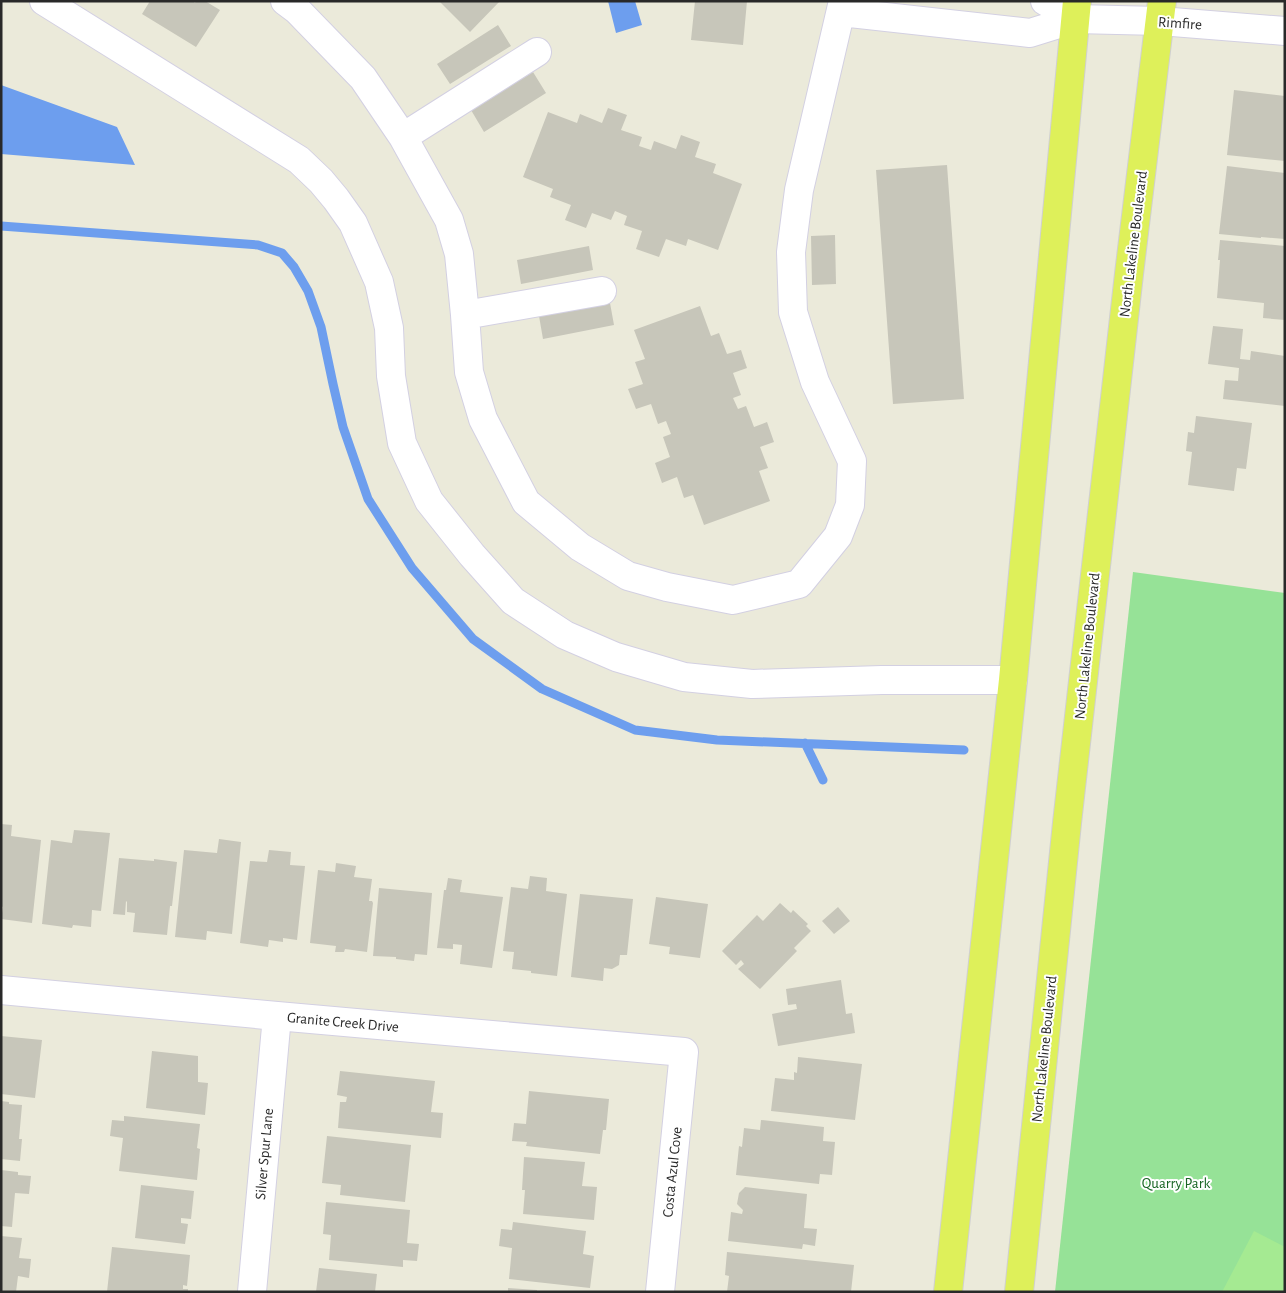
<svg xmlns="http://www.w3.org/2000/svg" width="1286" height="1293" viewBox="0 0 1286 1293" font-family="'Alegreya Sans',sans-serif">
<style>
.green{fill:#96e297}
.pitch{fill:#a5ea92}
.water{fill:#6d9eee}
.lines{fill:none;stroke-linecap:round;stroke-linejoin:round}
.stream{stroke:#6d9eee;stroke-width:9}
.building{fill:#c7c6ba}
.minor-casing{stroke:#d3d0e2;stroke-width:30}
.major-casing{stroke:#d0d0d0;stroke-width:30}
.minor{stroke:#fff;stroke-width:28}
.major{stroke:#def05a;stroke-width:28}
.labels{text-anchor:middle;stroke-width:4;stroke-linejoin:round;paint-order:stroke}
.street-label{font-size:15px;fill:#292929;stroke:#fff}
.park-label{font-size:15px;fill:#196524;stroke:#fff}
</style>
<rect width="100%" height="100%" fill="#ebeada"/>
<path class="green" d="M 1133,572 L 1285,593 L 1285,1292 L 1055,1292 Z"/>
<path class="pitch" d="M 1254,1231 L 1285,1247 L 1285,1292 L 1222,1292 Z"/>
<path class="water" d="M 608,1 L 635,1 L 642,25 L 616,33 Z
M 1,85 L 117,127 L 135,165 L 1,154 Z"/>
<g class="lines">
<path class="stream" d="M 1,226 L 258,245 L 282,253 L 294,267 L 308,291 L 321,327 L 333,384 L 343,427 L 368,499 L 412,568 L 473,639 L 542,689 L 635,730 L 717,740 L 964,750
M 805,743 L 823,780"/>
</g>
<path class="building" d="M 150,1 L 193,1 L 195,3 L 196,1 L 205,1 L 220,10 L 196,47 L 142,14 Z
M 439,1 L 500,1 L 470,32 Z
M 695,1 L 747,1 L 743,45 L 691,40 Z
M 498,25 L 511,46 L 450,84 L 437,64 Z
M 533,72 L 546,93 L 484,132 L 471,110 Z
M 1234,90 L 1285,96 L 1285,161 L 1227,155 Z
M 608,108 L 627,115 L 621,130 L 642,137 L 639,146 L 651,150 L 654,141 L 676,149 L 681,135 L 700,142 L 695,157 L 716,164 L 713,173 L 742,184 L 718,250 L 688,239 L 686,246 L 666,239 L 659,257 L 636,249 L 642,231 L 624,225 L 627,216 L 615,211 L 611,220 L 592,213 L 586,228 L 565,220 L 571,205 L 550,197 L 553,189 L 523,177 L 548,112 L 577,123 L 580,114 L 602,123 Z
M 947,165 L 964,399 L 893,404 L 876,170 Z
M 1227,166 L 1285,173 L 1285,239 L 1261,237 L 1261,238 L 1219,234 Z
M 835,235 L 836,284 L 812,285 L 811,236 Z
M 1220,240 L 1285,246 L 1285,320 L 1263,318 L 1264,303 L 1217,298 L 1220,260 L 1218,260 Z
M 589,246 L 593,270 L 521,284 L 517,260 Z
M 610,303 L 614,325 L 543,339 L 539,316 Z
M 700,306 L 711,336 L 719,333 L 727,354 L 741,350 L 747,368 L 733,373 L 741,395 L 733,398 L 738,409 L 746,406 L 754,427 L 767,422 L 774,442 L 760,447 L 768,468 L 759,471 L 770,501 L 704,525 L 693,495 L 684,498 L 677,477 L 662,483 L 655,463 L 670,457 L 663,437 L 671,434 L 666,421 L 658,424 L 651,404 L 636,409 L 628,389 L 643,384 L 635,362 L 645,359 L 634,330 Z
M 1213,326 L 1243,329 L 1240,359 L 1250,360 L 1251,351 L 1285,356 L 1285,406 L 1223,399 L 1225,380 L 1238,381 L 1239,368 L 1208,364 Z
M 1196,416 L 1252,423 L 1246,469 L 1237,468 L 1234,491 L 1188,485 L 1192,452 L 1186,451 L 1188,432 L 1194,433 Z
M 1,824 L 12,825 L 11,836 L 41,840 L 32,923 L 1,919 L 3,907 L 1,906 Z
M 74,830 L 110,833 L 101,911 L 92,910 L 91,927 L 73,925 L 72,928 L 42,924 L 51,840 L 72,843 Z
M 219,839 L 241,842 L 232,934 L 207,931 L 206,940 L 175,937 L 184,850 L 217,853 Z
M 269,850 L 291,852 L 290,865 L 305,866 L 297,940 L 283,938 L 283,942 L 269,940 L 268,947 L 240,943 L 250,861 L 267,862 Z
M 119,858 L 154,861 L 154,859 L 177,862 L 172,906 L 170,906 L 167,935 L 133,932 L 135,913 L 127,912 L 127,902 L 126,901 L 125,915 L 113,914 Z
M 336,863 L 356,866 L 354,877 L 372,879 L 369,901 L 372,901 L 373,903 L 367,952 L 345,949 L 344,952 L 335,952 L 336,946 L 310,943 L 318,870 L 335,872 Z
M 530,876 L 547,878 L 546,891 L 567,894 L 557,976 L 531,973 L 531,971 L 512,969 L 514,952 L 503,951 L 511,887 L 528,889 Z
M 448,878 L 462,880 L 460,892 L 503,897 L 492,968 L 460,964 L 462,945 L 453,944 L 453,949 L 437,948 L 444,890 L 446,890 Z
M 379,888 L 432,893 L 427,955 L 415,954 L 414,961 L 396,959 L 396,957 L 373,956 Z
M 580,894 L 633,899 L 627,955 L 620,955 L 619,965 L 612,969 L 604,968 L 603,981 L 571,977 Z
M 656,897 L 708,904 L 700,958 L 669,954 L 670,947 L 649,944 Z
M 780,903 L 791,913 L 793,910 L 808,924 L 806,926 L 811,931 L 794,948 L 797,951 L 760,989 L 738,969 L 744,964 L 741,960 L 736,965 L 722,951 L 757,915 L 763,921 Z
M 838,907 L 850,921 L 834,934 L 822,921 Z
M 841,980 L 846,1014 L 852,1013 L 855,1033 L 778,1046 L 772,1014 L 797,1009 L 796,1004 L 788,1005 L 786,989 Z
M 1,1036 L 42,1040 L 35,1098 L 1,1094 Z
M 152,1051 L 198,1056 L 198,1082 L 208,1083 L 205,1115 L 146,1108 Z
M 798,1057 L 862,1064 L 855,1120 L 771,1111 L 775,1078 L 794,1080 L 794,1072 L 797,1073 Z
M 340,1071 L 435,1081 L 431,1112 L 443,1113 L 441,1138 L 338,1128 L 340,1102 L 346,1102 L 347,1097 L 337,1095 Z
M 529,1091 L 609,1099 L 606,1130 L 603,1130 L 600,1154 L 526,1146 L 527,1142 L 512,1141 L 514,1123 L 526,1124 Z
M 1,1101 L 9,1102 L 9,1104 L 22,1105 L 19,1139 L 22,1139 L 20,1161 L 1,1159 Z
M 124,1116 L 200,1124 L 197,1148 L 200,1149 L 197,1180 L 119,1171 L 123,1138 L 110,1136 L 112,1120 L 124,1121 Z
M 761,1120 L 824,1127 L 823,1141 L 835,1142 L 832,1175 L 820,1174 L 819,1184 L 736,1175 L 739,1146 L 742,1147 L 744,1128 L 760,1130 Z
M 327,1136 L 411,1145 L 405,1202 L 340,1195 L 341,1185 L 322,1183 Z
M 524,1157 L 585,1162 L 582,1186 L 597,1187 L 594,1220 L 523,1214 L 525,1190 L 522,1190 Z
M 1,1170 L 18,1172 L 18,1175 L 31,1176 L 29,1194 L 15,1193 L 12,1227 L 1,1226 Z
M 141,1185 L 194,1191 L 191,1219 L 181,1218 L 181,1223 L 188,1224 L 185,1244 L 135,1238 Z
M 745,1187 L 807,1194 L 804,1228 L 817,1229 L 815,1246 L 803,1244 L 802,1249 L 728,1241 L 731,1212 L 742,1214 L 743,1210 L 737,1204 L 739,1193 Z
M 326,1202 L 410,1210 L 407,1243 L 419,1244 L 417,1261 L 403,1260 L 403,1267 L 329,1260 L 331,1235 L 323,1234 Z
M 513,1222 L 586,1231 L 583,1254 L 594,1256 L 590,1288 L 509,1279 L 512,1248 L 499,1246 L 501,1229 L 512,1230 Z
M 1,1236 L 22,1238 L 19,1258 L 31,1259 L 29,1278 L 18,1276 L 16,1292 L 1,1292 Z
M 112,1247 L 190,1255 L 187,1286 L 183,1285 L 183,1289 L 188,1289 L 188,1292 L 107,1292 Z
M 727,1252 L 854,1265 L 851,1292 L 727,1292 L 729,1276 L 725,1275 Z
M 319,1268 L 377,1274 L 375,1292 L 316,1292 Z
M 508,1288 L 537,1290 L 537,1292 L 508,1292 Z"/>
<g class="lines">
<g class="minor-casing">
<path id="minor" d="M 44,1 L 299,160 L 321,181 L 336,199 L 353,223 L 379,282 L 389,328 L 391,376 L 402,443 L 429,501 L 472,555 L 513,601 L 565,635 L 616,657 L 684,677 L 752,684 L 882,680 L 1013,680
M 285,1 L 297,10 L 363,78 L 403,137 L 449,220 L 459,254 L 465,315 L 469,372 L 483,419 L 526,502 L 580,547 L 628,576 L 667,587 L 733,600 L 799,584 L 838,536 L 850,505 L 852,461 L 815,382 L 793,312 L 791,252 L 799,190 L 843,1
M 1045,1 L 1075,19
M 841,12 L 1030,33 L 1075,19 L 1160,21 L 1285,31
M 403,137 L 537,52
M 465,315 L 602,291
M 1,990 L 277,1016 L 684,1052 L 660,1292
M 252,1292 L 277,1016"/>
</g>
<g class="major-casing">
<path id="major" d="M 948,1292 L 1013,680 L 1077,1
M 1019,1292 L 1067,823 L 1129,274 L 1162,1"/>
</g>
<use href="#minor" class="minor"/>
<use href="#major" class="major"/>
</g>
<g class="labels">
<g class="street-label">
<text transform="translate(1180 23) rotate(4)" y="5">Rimfire</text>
<text transform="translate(1133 244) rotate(-83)" y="5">North Lakeline Boulevard</text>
<text transform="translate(1087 646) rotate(-84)" y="5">North Lakeline Boulevard</text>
<text transform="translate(343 1022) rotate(5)" y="5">Granite Creek Drive</text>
<text transform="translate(1044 1049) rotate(-84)" y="5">North Lakeline Boulevard</text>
<text transform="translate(264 1154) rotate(-85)" y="5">Silver Spur Lane</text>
<text transform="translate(672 1172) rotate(-84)" y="5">Costa Azul Cove</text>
</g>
<g class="park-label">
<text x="1176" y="1188">Quarry Park</text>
</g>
</g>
<rect width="1286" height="1293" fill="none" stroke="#292929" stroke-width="5"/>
</svg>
